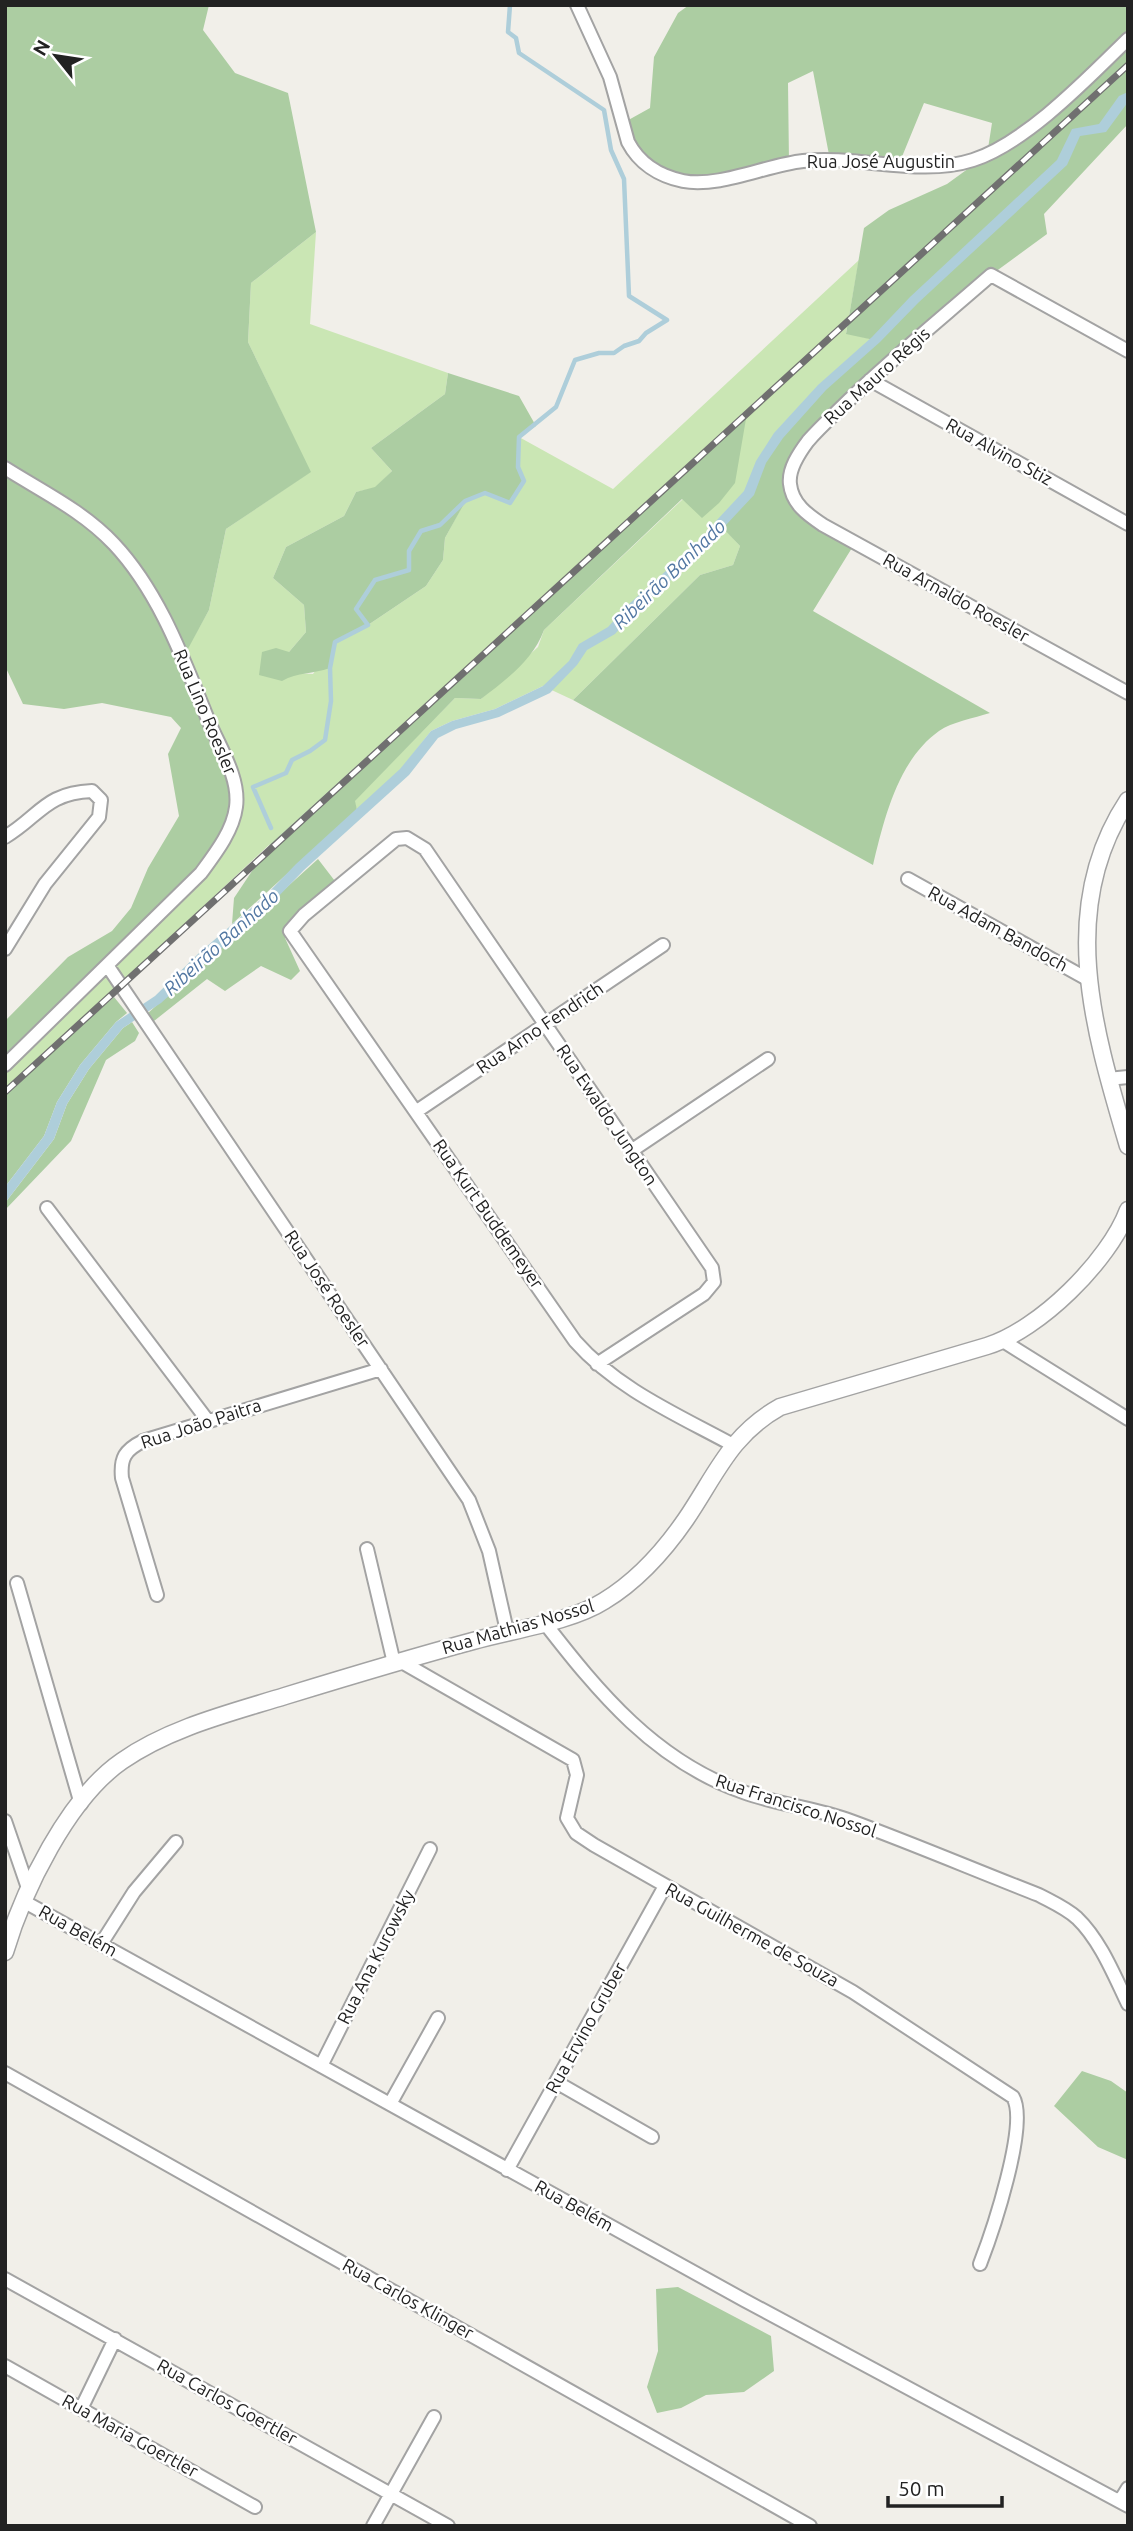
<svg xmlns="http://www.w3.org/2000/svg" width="1133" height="2531" viewBox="0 0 1133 2531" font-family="Ubuntu,sans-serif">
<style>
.grass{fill:#cae6b4}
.forest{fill:#accda2}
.water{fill:#aeceda}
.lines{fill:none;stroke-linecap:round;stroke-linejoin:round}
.stream{stroke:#aeceda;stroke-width:4.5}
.minor-casing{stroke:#a3a3a3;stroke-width:16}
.tertiary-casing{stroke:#a3a3a3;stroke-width:19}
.minor{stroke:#fff;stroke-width:12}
.tertiary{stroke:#fff;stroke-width:16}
.rail-casing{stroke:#707070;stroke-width:7}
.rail{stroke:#fff;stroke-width:4.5;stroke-dasharray:13;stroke-linecap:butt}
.labels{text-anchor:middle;stroke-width:5;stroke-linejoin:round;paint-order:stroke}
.street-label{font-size:18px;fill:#222;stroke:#fff}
.water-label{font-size:19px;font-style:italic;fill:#5277a2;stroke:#fff}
</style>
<rect width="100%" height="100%" fill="#f1efe9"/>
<path class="grass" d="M 316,232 L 310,324 L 448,373 L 445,394 L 371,448 L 392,471 L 375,488 L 356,492 L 344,516 L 286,547 L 273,578 L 304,605 L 306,632 L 289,652 L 295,673 L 313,674 L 335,642 L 368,625 L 426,586 L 443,560 L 445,538 L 465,501 L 485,493 L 518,467 L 519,437 L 613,489 L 859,260 L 846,333 L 875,340 L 748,494 L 720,524 L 740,546 L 733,565 L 700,575 L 573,700 L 543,686 L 495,709 L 452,721 L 431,731 L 401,769 L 357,810 L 354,801 L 455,698 L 481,699 L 538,647 L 544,630 L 683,499 L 746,414 L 270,844 L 5,1092 L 5,1066 L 182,894 L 182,658 L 209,610 L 226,529 L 310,472 L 248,342 L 251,283 Z"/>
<path class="forest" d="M 5,5 L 209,5 L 203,30 L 235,73 L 288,93 L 316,232 L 251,283 L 248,342 L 311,472 L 226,529 L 209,610 L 183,658 L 235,784 L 236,805 L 214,856 L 5,1066 L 5,1021 L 68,957 L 112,931 L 131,908 L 148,868 L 179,816 L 168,754 L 181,728 L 171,717 L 102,703 L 64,709 L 23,704 L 5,666 Z
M 689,5 L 1128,5 L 1128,124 L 1044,214 L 1047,234 L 991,275 L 820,428 L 792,469 L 796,501 L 855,543 L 813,611 L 990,713 C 974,718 952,722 939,731 C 898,760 884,819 873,865 L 573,700 L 700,575 L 733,565 L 740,546 L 719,524 L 748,494 L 778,436 L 874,340 L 846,334 L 864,228 L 889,210 L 947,184 L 987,155 L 992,123 L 924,103 L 899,164 L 830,160 L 813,71 L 788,83 L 789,163 L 708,182 L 648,166 L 623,123 L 650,108 L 654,57 L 678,13 Z
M 448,373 L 519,396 L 536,426 L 519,437 L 518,467 L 524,481 L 510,503 L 485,494 L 465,502 L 445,538 L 443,560 L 426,586 L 368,625 L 335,642 L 330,668 C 313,674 298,672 282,681 L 259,675 L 262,652 L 276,648 L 289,652 L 306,632 L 304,605 L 273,578 L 286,547 L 344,516 L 356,492 L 375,487 L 392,471 L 371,448 L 445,394 Z
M 747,413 L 735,483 L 719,503 L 702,518 L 682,499 L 544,630 C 533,660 506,680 481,699 L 455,698 L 355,801 L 357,810 L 232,924 L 234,898 L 270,844 Z
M 318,859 L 338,885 L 286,927 L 285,938 L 300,971 L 291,980 L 261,966 L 225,991 L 207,979 L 154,1021 L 147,1014 Z
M 114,997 L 127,1013 L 116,1022 L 80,1065 L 57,1102 L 44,1136 L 5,1187 L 5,1093 Z
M 132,1022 L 139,1033 L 135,1041 L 106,1060 L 71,1141 L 5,1210 L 5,1203 L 54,1139 L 67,1104 L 89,1069 L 123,1028 Z
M 1082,2071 L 1111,2081 L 1128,2093 L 1128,2160 L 1098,2147 L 1054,2106 Z
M 678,2287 L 771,2336 L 774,2371 L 744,2392 L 706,2395 L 681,2408 L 657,2413 L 647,2387 L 658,2351 L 656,2289 Z"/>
<path class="water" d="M 1128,92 L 1128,102 L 1106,132 L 1080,136 L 1067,165 L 918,303 L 880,342 L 826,390 L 783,438 L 766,463 L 754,495 L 725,526 L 715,541 L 637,610 L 615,634 L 587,650 L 577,665 L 550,693 L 499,717 L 456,729 L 438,738 L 409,775 L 304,870 L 274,901 L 161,1003 L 123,1028 L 89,1069 L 67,1104 L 54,1139 L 5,1203 L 5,1187 L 44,1136 L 57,1102 L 80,1065 L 116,1022 L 155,996 L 198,954 L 266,895 L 296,864 L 400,769 L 431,731 L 452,721 L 495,709 L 543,686 L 569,661 L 579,644 L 608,627 L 629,604 L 706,535 L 716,521 L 744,491 L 756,461 L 774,433 L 818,385 L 872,337 L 910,297 L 1057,160 L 1072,129 L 1099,124 L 1119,96 Z"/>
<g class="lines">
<path class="stream" d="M 271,828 L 253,787 L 286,773 L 292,760 L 310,751 L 325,740 L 331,701 L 330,668 L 335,642 L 368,625 L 356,609 L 375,580 L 409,570 L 409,551 L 421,531 L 440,525 L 465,501 L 485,493 L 510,503 L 524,481 L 518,467 L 519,437 L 556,407 L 575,360 L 599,353 L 614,353 L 624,346 L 639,341 L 646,333 L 667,320 L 629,296 L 624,179 L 611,150 L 604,110 L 519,53 L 516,38 L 508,32 L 510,5"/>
<g class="minor-casing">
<path id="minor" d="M 577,5 L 610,77 L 628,142 C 639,163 659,176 683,181 C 719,188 766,165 803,161 C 858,155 921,177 973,160 C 1026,143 1088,78 1128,39
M 1128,351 L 991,275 C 944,316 895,356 850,399 C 836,413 821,426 808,441 C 799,453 788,469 790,484 C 792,504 808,515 823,525 L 1128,693
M 870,380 L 1128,524
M 5,468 C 43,492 83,511 114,544 C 160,593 184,661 209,722 C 220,748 240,778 236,807 C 233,831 215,854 201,873 L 5,1065
M 5,837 C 40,816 45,793 92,791 L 101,800 L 99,817 L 45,884 L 5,949
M 908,879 L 1089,980
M 107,965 L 469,1500 L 489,1551 L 507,1631
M 1108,1079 L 1128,1077
M 417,1111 L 663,945
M 631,1151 L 768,1059
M 47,1208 L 208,1421
M 1003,1341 L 1128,1419
M 597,1364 L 704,1294 L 714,1282 L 712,1268 L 425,849 L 407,838 L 396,839 L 304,915 L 290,931 L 575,1341 C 617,1389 678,1415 733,1445
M 367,1549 L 394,1663
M 17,1583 L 81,1804
M 157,1595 L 122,1478 C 120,1458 125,1450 143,1441 L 381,1369
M 544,1622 C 599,1693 655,1761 743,1792 C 779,1805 816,1808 851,1821 C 914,1844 977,1871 1039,1895 C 1052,1902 1066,1908 1077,1918 C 1100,1940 1114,1975 1128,2004
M 400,1661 L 573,1760 L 577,1775 L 567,1818 L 576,1833 L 594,1845 L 853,1992 L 1013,2097 C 1029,2124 992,2233 980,2264
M 5,1821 L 28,1888
M 23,1901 L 744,2300 L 1128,2506
M 101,1944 L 134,1892 L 176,1842
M 321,2066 L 430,1849
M 5,2073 L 810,2526
M 556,2082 L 652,2137
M 390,2104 L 438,2018
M 507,2170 L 665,1886
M 5,2279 L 448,2526
M 5,2366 L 255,2507
M 81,2409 L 115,2339
M 1120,2501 L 1128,2488
M 373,2526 L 434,2417"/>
</g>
<g class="tertiary-casing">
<path id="tertiary" d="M 1128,800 C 1056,908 1094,1031 1128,1146
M 5,1952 C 23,1891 68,1798 122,1761 C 169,1728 230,1713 285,1696 C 347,1677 410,1658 473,1641 C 512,1630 571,1622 604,1601 C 637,1581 664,1551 686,1519 C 716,1475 730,1435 780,1407 L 987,1346 C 1039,1330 1109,1261 1128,1210"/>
</g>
<use href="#minor" class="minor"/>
<use href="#tertiary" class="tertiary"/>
<g class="rail-casing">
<path id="rail" d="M 5,1092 L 1128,65"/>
</g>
<use href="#rail" class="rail"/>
</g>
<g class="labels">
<g class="street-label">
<text x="881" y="168">Rua José Augustin</text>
<text transform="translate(877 376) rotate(-42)" y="6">Rua Mauro Régis</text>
<text transform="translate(999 452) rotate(29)" y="6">Rua Alvino Stiz</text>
<text transform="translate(956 598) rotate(29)" y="6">Rua Arnaldo Roesler</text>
<text transform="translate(205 712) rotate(67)" y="6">Rua Lino Roesler</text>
<text transform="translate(998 929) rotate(29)" y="6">Rua Adam Bandoch</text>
<text transform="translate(540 1028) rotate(-34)" y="6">Rua Arno Fendrich</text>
<text transform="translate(607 1115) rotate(56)" y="6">Rua Ewaldo Jungton</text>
<text transform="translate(488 1214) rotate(55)" y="6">Rua Kurt Buddemeyer</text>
<text transform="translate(327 1289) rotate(56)" y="6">Rua José Roesler</text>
<text transform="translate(201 1424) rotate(-18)" y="6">Rua João Paitra</text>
<text transform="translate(518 1627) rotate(-16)" y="6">Rua Mathias Nossol</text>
<text transform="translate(796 1806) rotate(18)" y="6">Rua Francisco Nossol</text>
<text transform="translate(78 1931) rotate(29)" y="6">Rua Belém</text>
<text transform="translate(752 1935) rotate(29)" y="6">Rua Guilherme de Souza</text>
<text transform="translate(376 1957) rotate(-63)" y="6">Rua Ana Kurowsky</text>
<text transform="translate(586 2028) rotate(-61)" y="6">Rua Ervino Gruber</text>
<text transform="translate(574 2206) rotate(29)" y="6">Rua Belém</text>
<text transform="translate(408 2299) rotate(29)" y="6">Rua Carlos Klinger</text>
<text transform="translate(227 2402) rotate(29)" y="6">Rua Carlos Goertler</text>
<text transform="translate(130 2436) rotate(29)" y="6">Rua Maria Goertler</text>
</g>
<g class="water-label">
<text transform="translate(669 574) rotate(-44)" y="7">Ribeirão Banhado</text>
<text transform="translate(221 942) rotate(-42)" y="7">Ribeirão Banhado</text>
</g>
</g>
<rect width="1133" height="2531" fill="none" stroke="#222222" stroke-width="14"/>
<g transform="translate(56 56) rotate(300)" stroke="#ffffff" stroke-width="5" paint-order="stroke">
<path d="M0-5L12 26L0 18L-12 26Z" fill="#222222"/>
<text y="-10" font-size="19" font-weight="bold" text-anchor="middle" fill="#222222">N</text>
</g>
<path d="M888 2496v10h114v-10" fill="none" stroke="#222222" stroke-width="3.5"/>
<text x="898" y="2496" font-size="21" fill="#222222" stroke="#ffffff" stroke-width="5" paint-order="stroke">50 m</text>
</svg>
